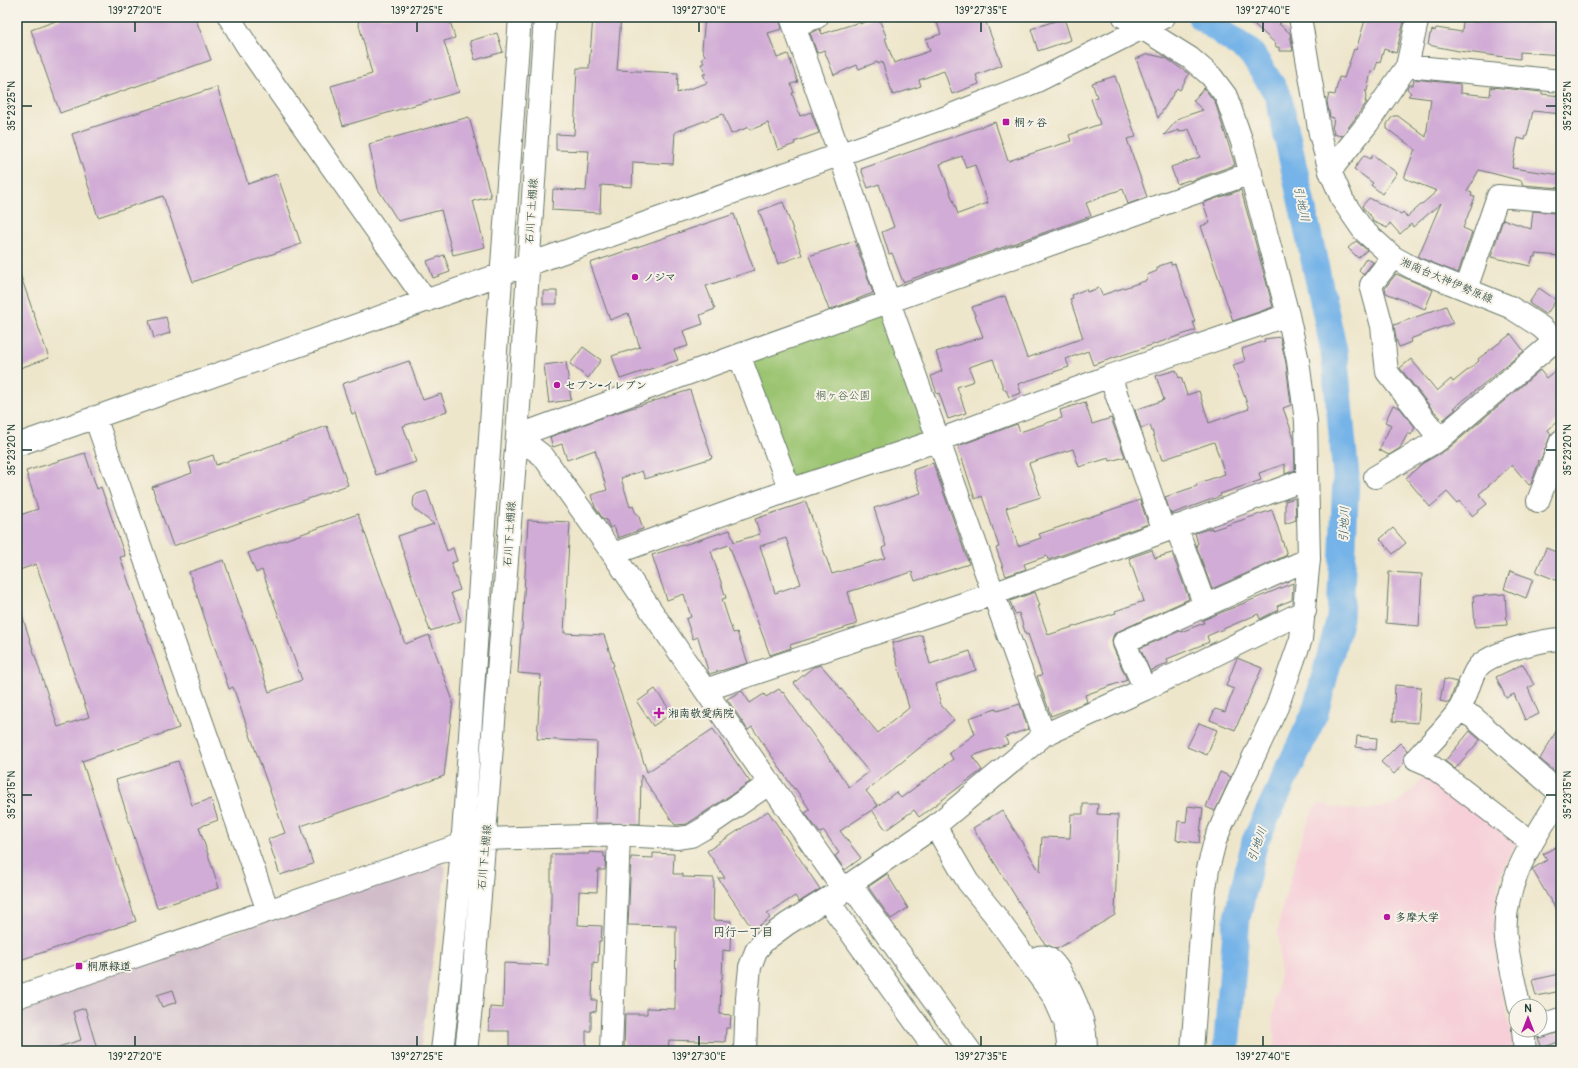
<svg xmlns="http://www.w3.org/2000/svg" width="1578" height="1068" viewBox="0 0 1578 1068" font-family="Pangolin,'Klee One',sans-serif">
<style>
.built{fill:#f6cfd8}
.industrial{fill:#d1bdca}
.green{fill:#9bc471;stroke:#5d8052}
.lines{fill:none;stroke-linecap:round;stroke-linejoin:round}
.river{stroke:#75b3e8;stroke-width:27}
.building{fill:#d1acd6;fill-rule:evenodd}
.minor-casing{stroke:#677869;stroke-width:24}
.major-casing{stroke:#677869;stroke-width:24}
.minor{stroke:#fff;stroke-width:22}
.major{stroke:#fff;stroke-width:22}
.ticks{fill:none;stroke:#1f3d34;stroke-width:1.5}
.poi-dot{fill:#b5179e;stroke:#f7f3e8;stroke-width:1.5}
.labels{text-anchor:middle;stroke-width:4;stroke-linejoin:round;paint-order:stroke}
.poi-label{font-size:11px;font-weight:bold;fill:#1f3d34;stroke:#f7f3e8;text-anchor:start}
.street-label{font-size:11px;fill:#1f3d34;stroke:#f7f3e8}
.park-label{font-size:11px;fill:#385840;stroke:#f7f3e8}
.water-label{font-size:12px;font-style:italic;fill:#345a61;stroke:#f7f3e8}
.neighbourhood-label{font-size:12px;font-weight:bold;fill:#1f3d34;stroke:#f7f3e8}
.neatline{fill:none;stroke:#1f3d34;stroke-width:1.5}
.ticks-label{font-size:10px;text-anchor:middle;fill:#1f3d34}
</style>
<rect width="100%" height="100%" fill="#f7f3e8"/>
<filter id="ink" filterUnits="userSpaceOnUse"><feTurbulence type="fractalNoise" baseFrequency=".025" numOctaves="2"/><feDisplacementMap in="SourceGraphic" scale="8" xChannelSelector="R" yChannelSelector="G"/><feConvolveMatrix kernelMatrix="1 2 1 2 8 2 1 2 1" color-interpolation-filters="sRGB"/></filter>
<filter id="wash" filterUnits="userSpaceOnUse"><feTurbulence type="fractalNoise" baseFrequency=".012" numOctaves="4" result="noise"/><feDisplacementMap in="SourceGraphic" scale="16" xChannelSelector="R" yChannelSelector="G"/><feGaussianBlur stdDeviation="0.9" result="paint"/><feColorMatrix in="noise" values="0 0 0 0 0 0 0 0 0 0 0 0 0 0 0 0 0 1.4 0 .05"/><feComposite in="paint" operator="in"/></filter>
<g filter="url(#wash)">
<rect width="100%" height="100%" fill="#eee6cb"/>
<path class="built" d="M 1427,774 L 1517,842 L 1507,859 L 1499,880 L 1495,907 L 1494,924 L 1502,992 L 1513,1040 L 1514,1051 L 1275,1051 L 1273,1014 L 1280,972 L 1278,933 L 1281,910 L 1294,868 L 1298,848 L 1314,807 L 1318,804 L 1328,804 L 1329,807 L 1363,810 L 1397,804 Z"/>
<path class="industrial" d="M 440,861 L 446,868 L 420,1051 L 17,1051 L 17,1008 Z"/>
<path class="green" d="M 889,302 L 939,440 L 790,490 L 739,355 Z"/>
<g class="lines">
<path class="river" d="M 1201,17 L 1251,53 L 1278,95 L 1334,351 L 1346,476 L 1340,618 L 1315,713 L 1255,841 L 1237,918 L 1226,1051"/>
</g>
<g id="blocks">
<path class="building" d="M 67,17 L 195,17 L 211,60 L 60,113 L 31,30 Z
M 357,17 L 449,17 L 455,38 L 444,41 L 459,92 L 343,126 L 331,86 L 372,74 Z
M 593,17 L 621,17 L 617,70 L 678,73 L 677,93 L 707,83 L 703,74 L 706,74 L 701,64 L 704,63 L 702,59 L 705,56 L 702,49 L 705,17 L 779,17 L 782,29 L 768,33 L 777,58 L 788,54 L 798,82 L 791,84 L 794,93 L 792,93 L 800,116 L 811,112 L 819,133 L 794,142 L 795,144 L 778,150 L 768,123 L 750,130 L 749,127 L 731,134 L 723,114 L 675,132 L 673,164 L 633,162 L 632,187 L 601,185 L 600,213 L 552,210 L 553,189 L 586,191 L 589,151 L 556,150 L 556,134 L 574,135 L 577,68 L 589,68 Z
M 876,17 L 878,17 L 887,38 L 885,38 L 894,63 L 930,51 L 926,39 L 941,34 L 935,17 L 984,17 L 1002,65 L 976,75 L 979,84 L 952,94 L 944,71 L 919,80 L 921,86 L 893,95 L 882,62 L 878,64 L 877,62 L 859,69 L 857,65 L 834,75 L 824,50 L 817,53 L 810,33 L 820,29 L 822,34 L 860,22 L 860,24 Z
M 1246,17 L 1275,17 L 1281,23 L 1279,24 L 1290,33 L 1293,51 L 1279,51 L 1279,47 L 1276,47 L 1275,43 Z
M 1366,17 L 1405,17 L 1396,53 L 1384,49 L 1380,62 L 1378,61 L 1374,72 L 1371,71 L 1367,91 L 1365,91 L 1367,93 L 1365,102 L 1367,102 L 1342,136 L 1333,134 L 1334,131 L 1332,129 L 1334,118 L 1330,117 L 1327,102 L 1329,94 L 1335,95 L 1339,77 L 1344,78 L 1354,49 L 1356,50 Z
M 1479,17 L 1561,17 L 1561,55 L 1520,52 L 1520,59 L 1459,51 L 1428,45 L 1430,34 L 1431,34 L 1432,30 L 1435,31 L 1436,28 L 1462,32 L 1463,21 L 1478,22 Z
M 1064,18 L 1071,40 L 1038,51 L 1031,29 Z
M 497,33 L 503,52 L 475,60 L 470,41 Z
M 1148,54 L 1166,58 L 1189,74 L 1180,90 L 1177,88 L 1158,118 L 1136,59 Z
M 1115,76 L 1136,137 L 1127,139 L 1147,197 L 1128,204 L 1123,189 L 1099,197 L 1100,198 L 1086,203 L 1091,216 L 942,269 L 942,268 L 903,282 L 892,253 L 889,254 L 882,232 L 894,227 L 879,184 L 868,188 L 861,169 L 995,122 L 1008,161 L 1071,141 L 1069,135 L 1100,124 L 1091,99 L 1097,97 L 1092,83 ZM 962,156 L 966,168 L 975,165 L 988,203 L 958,214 L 940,164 Z
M 1414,79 L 1460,84 L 1460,93 L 1490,96 L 1491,87 L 1542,92 L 1542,94 L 1561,96 L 1561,114 L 1533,111 L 1527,136 L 1526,136 L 1525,140 L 1518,138 L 1512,168 L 1561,175 L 1561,188 L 1522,185 L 1522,181 L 1479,170 L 1467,191 L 1472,193 L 1471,196 L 1475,197 L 1463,228 L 1472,232 L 1458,273 L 1418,257 L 1441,203 L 1413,227 L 1411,224 L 1400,234 L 1390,223 L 1387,228 L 1372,221 L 1373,219 L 1362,206 L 1369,198 L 1401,214 L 1403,212 L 1407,217 L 1437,191 L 1404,178 L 1415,149 L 1387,129 L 1387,124 L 1393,116 L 1398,116 L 1426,137 L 1431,99 L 1408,96 L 1411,93 L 1407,89 L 1409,85 L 1413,85 Z
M 217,87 L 248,184 L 277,174 L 301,244 L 193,282 L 163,196 L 98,217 L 72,134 Z
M 1204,88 L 1215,102 L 1235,165 L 1190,181 L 1189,180 L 1177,184 L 1171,167 L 1200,157 L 1189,129 L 1179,132 L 1179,130 L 1164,135 L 1179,118 L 1203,110 L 1193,101 Z
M 469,117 L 491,197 L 473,201 L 485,247 L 453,255 L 441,210 L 398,221 L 378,189 L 369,144 Z
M 1364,155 L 1370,159 L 1373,155 L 1397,173 L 1382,194 L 1371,185 L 1373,183 L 1354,169 Z
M 1241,190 L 1273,307 L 1233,321 L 1201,226 L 1210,223 L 1203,203 Z
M 783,202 L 802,255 L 778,264 L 759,211 Z
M 1533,211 L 1555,213 L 1555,220 L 1561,221 L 1561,256 L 1535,254 L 1535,257 L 1533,257 L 1530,266 L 1491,257 L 1503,219 L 1531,229 Z
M 734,214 L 754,270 L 706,286 L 715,309 L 700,315 L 703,324 L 683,331 L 688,346 L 674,350 L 678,360 L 620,379 L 612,356 L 640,347 L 628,313 L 610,320 L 590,263 Z
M 855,241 L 873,293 L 829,310 L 809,256 Z
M 1356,241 L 1367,250 L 1358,258 L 1348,248 Z
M 444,255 L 450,272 L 433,278 L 427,261 Z
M 1366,258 L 1373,262 L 1363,275 L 1359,270 Z
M 1171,262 L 1171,265 L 1175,264 L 1195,322 L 1193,322 L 1196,330 L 1093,365 L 1088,351 L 1066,359 L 1069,367 L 1018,384 L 1021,393 L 1009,397 L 1006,390 L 1004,390 L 993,359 L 969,367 L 974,381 L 957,387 L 966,413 L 948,419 L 939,393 L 937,394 L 931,376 L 942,371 L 936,352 L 983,337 L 972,307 L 1005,296 L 1027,358 L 1083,338 L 1070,299 L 1073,298 L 1072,295 L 1086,289 L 1087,292 L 1099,288 L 1102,295 L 1148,280 L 1147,275 L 1157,271 L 1157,268 L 1159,268 L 1159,266 Z
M 19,271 L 49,358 L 17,369 L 17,272 Z
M 1396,274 L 1433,290 L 1425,309 L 1386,293 L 1385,288 Z
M 1539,288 L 1556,300 L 1546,315 L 1529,303 Z
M 543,291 L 557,291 L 557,304 L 543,304 Z
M 1446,306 L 1453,323 L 1410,339 L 1411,342 L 1399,347 L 1396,339 L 1394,325 Z
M 166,317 L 170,333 L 154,338 L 149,321 Z
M 1511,334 L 1524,351 L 1454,408 L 1456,409 L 1443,420 L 1433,410 L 1400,368 L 1411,359 L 1437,391 L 1451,379 L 1453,382 L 1479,361 L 1478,359 Z
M 1280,337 L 1286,363 L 1291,405 L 1283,408 L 1294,438 L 1295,470 L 1285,474 L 1285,464 L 1259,473 L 1261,480 L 1220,494 L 1221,496 L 1171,514 L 1165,497 L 1197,486 L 1196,484 L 1225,474 L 1214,442 L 1162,460 L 1150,425 L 1141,428 L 1135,410 L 1164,400 L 1156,376 L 1176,370 L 1179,378 L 1181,377 L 1187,395 L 1199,391 L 1209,423 L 1249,409 L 1233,365 L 1245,361 L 1242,349 L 1265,341 L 1264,339 Z
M 583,347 L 601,360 L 588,378 L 570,364 Z
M 409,361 L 423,400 L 441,394 L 447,411 L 403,426 L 416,462 L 376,475 L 355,413 L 352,414 L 342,384 Z
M 566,362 L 571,400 L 549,403 L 544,365 Z
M 1561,366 L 1561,418 L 1548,430 L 1551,434 L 1541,459 L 1538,461 L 1539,462 L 1531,484 L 1529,485 L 1512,465 L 1479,494 L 1487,504 L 1472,516 L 1459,501 L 1457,503 L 1447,492 L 1430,507 L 1406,478 L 1423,463 L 1448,449 L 1540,370 L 1546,378 Z
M 690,390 L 712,458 L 645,479 L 642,471 L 621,478 L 630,507 L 633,506 L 636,514 L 638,514 L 643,529 L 618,538 L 614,526 L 610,528 L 606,519 L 604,520 L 595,507 L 591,495 L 607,490 L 595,450 L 567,460 L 562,444 L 553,447 L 550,437 L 612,414 Z
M 1085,402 L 1092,424 L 1111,418 L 1125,457 L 1110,461 L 1109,458 L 1079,467 L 1073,449 L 1029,463 L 1041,497 L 1006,508 L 1018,546 L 1041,538 L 1039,534 L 1140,500 L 1148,524 L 1048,560 L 1047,556 L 1024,564 L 1026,569 L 1006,576 L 996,548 L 999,547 L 982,496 L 975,499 L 958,446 L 1017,424 L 1020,432 L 1062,418 L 1060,410 Z
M 1393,405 L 1400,408 L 1415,427 L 1411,435 L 1408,433 L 1400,448 L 1389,455 L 1379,450 L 1391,425 L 1385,422 Z
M 327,426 L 348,485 L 173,546 L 152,487 L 192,473 L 189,463 L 213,455 L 216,465 Z
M 85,453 L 97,489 L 101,487 L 125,556 L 120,557 L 179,728 L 82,761 L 136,921 L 17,961 L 17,610 L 20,609 L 58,727 L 89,717 L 36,564 L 17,571 L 17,516 L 38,509 L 26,471 Z
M 933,463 L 969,564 L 915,581 L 912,572 L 848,592 L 857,624 L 790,645 L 791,648 L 770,655 L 729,545 L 711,551 L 726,598 L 722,599 L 733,633 L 737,632 L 748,663 L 709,674 L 698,637 L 693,639 L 686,619 L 691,617 L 684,594 L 667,600 L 652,555 L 730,530 L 734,542 L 760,534 L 755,519 L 806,502 L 832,574 L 885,558 L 882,548 L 886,546 L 874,508 L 921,493 L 913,470 ZM 786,538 L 801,584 L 775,593 L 760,546 Z
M 427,491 L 447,551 L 453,548 L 457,561 L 451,563 L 460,590 L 451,593 L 461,621 L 430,631 L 398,536 L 434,524 L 415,510 L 413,504 L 414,497 L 417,494 Z
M 1295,498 L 1296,520 L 1285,524 L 1285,501 Z
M 1272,510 L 1287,555 L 1212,589 L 1196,545 L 1198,544 L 1195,533 L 1212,528 L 1212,530 Z
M 358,514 L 405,644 L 429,635 L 453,701 L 444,776 L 301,826 L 313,864 L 280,875 L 268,839 L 285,833 L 233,687 L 229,689 L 189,572 L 224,560 L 269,692 L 302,680 L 262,570 L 256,573 L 248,553 Z
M 528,520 L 570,522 L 564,633 L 604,635 L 614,666 L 612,667 L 647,772 L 713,729 L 750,782 L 687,824 L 675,825 L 641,775 L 640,824 L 595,823 L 597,742 L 537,739 L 541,675 L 518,673 L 521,630 L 522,630 Z
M 1393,528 L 1406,543 L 1393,554 L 1380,539 Z
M 1546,548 L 1561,554 L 1561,582 L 1536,572 Z
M 1152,550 L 1155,558 L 1172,553 L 1189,599 L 1119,631 L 1114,634 L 1112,640 L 1113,647 L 1127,680 L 1085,695 L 1087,702 L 1051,716 L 1037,676 L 1042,675 L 1028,634 L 1026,635 L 1019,613 L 1015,614 L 1010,601 L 1035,592 L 1040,606 L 1038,606 L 1048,635 L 1116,613 L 1115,611 L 1144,601 L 1129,558 Z
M 1510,571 L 1533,579 L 1526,598 L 1504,589 Z
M 1389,572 L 1422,574 L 1419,626 L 1386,623 Z
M 1293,583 L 1292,600 L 1277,606 L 1278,610 L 1260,619 L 1258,614 L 1207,636 L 1209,642 L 1167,659 L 1168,663 L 1150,671 L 1140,648 L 1180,631 L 1181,632 L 1204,623 L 1203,620 L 1220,613 Z
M 1505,594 L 1507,625 L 1475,627 L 1473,596 Z
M 922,635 L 930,664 L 970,651 L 976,670 L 936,684 L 941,705 L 954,720 L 866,791 L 878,806 L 840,831 L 861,858 L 845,870 L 835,856 L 839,853 L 824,831 L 820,833 L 805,813 L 810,810 L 795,788 L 794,789 L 752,727 L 748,730 L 727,699 L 742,691 L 750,703 L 764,694 L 766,697 L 779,689 L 782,693 L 783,692 L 849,787 L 869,772 L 794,683 L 813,667 L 821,665 L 878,733 L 909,708 L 892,643 Z
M 1237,658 L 1262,668 L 1235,730 L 1210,720 L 1215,709 L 1225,712 L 1234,689 L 1226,686 Z
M 1523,664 L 1534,685 L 1528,688 L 1539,714 L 1525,720 L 1514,694 L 1506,698 L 1496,677 Z
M 1444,679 L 1457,682 L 1449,703 L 1440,701 Z
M 1395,685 L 1421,687 L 1418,723 L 1393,721 Z
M 655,689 L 672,713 L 653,726 L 637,702 Z
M 1020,704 L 1028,729 L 1005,737 L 1008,744 L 972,756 L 982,770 L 919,817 L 914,810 L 886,830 L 872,810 L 896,792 L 901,798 L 953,759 L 949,753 L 975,734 L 969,718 L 996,709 L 997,711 Z
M 1199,723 L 1217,730 L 1207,755 L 1187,747 Z
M 1561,723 L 1561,777 L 1540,759 Z
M 1470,731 L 1480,740 L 1455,769 L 1445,761 Z
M 1357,736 L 1377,738 L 1376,750 L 1356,747 Z
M 1400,743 L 1407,750 L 1404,756 L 1404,763 L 1394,774 L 1381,762 Z
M 178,761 L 192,805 L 211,799 L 218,820 L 199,827 L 219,888 L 157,908 L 116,780 Z
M 1220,772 L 1231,777 L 1215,811 L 1206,807 Z
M 1083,804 L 1098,804 L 1097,814 L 1118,815 L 1115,915 L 1057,949 L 1045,944 L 973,828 L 1002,810 L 1040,872 L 1042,837 L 1070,838 L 1071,814 L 1083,814 Z
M 1188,806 L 1203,808 L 1199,843 L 1176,840 L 1178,821 L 1186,822 Z
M 768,811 L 820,889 L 799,902 L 795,896 L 767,914 L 770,918 L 753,930 L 718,878 L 725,878 L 707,851 Z
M 1561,844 L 1561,916 L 1547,895 L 1532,869 L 1547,860 L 1543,854 Z
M 589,852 L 604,853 L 604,857 L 606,857 L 605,870 L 598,870 L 597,892 L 579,891 L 578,925 L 602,926 L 601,941 L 599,941 L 598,963 L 593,962 L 592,1000 L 597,1000 L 596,1012 L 591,1011 L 591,1031 L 586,1031 L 586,1051 L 509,1051 L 509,1031 L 489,1031 L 490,1007 L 503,1008 L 504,963 L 548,965 L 549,926 L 550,926 L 551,902 L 551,854 L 589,854 Z
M 653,853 L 674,854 L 673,874 L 683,874 L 683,877 L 714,878 L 713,920 L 731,921 L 730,951 L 723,950 L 722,979 L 721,979 L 720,1014 L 731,1015 L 730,1028 L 726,1028 L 725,1042 L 669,1040 L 668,1051 L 624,1051 L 625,1014 L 647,1014 L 647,1008 L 675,1009 L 676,926 L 628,925 L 631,857 L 653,858 Z
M 887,874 L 908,908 L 891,919 L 868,887 Z
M 1560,974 L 1561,991 L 1536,996 L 1532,980 Z
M 173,990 L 177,1002 L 162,1007 L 157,995 Z
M 85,1008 L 97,1049 L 90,1051 L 56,1051 L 55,1048 L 81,1040 L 73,1012 Z
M 1561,1032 L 1561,1041 L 1542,1048 L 1538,1038 Z"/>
</g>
</g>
<g filter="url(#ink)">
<use href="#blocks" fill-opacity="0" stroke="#677869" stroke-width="1"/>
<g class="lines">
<g class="minor-casing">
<path id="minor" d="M 229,17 L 249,49 L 426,301
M 1124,17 L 1190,58 L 1211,76 L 1226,96 L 1243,145 L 1288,315 L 1298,361 L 1306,421 L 1309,559 L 1301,639 L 1277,707 L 1223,822 L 1215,841 L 1208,869 L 1204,895 L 1192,1051
M 794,25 L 817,17
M 1407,66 L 1561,81
M 1330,171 L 1368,123 L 1407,66 L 1418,17
M 1393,257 L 1371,285 L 1382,326 L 1387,372 L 1440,439
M 1466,289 L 1498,196 L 1561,201
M 739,355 L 790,490
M 1110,376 L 1164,531
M 95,417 L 268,911
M 517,436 L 739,355 L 1251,173
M 517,436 L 543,456 L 613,554 L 705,690 L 843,889 L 855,891 L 970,1051
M 17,445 L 949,116 L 1037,81 L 1164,17
M 1375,477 L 1440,439 L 1556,340
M 1538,501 L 1561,441
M 1176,526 L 1205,606
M 613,554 L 790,490 L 939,440 L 1110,376 L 1288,315
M 1145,689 L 1124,642 L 1309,559
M 705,690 L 993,594 L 1307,479
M 1459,710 L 1473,717 L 1561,794
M 1044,735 L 1145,689 L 1305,611
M 935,826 L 968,882 L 994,914 L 1054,997 L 1065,1022 L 1069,1051
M 485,839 L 619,835 L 678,838 L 691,836 L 703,829 L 770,783
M 1532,843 L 1430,765 L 1416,759 C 1430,743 1446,728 1458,711 C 1468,698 1468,679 1478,667 C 1491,652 1542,640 1561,639
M 843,889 L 831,905 L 936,1051
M 1029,963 C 1034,959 1039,955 1046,957 C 1059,961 1078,1006 1082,1020 C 1085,1030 1086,1041 1086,1051
M 17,997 L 463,844
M 1519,1006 C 1515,984 1509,962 1506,939 C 1501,885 1533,840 1561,796
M 1540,1026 L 1561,1019
M 1523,1030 L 1525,1051
M 442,1051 C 462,885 471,719 482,552 C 494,374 507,195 520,17
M 466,1051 L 471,1007 L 517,436 L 545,17
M 611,1051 L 619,835
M 745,1051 L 747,998 L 750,967 L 756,951 L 764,941 L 787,924 L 843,889 L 935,826 L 1044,735 L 889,302 L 840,155 L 791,17"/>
</g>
<g class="major-casing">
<path id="major" d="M 1300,17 L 1320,134 L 1330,171 L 1343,201 L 1363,230 L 1393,257 L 1413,268 L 1510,307 L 1541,327 L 1561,345"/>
</g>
<use href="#minor" class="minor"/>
<use href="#major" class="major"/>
</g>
</g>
<path class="ticks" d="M 135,22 L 135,32M 417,22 L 417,32M 699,22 L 699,32M 981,22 L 981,32M 1263,22 L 1263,32M 22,106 L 32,106M 1546,106 L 1556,106M 22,450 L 32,450M 1546,450 L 1556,450M 22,795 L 32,795M 1546,795 L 1556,795M 135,1036 L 135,1046M 417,1036 L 417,1046M 699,1036 L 699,1046M 981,1036 L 981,1046M 1263,1036 L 1263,1046"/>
<g class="poi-dot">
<rect x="1002" y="118" width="8" height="8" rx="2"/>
<circle cx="635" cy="277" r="4"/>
<circle cx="557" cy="385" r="4"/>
<path d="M657 707h4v4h4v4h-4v4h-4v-4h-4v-4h4z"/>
<circle cx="1387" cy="917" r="4"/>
<rect x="75" y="962" width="8" height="8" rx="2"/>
</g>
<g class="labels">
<g class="poi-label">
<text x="1014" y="126">桐ヶ谷</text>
<text x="643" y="281">ノジマ</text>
<text x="565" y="389">セブン-イレブン</text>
<text x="668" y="717">湘南敬愛病院</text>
<text x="1395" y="921">多摩大学</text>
<text x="87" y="970">桐原緑道</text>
</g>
<g class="street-label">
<text transform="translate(531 211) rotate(-86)" y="4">石川下土棚線</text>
<text transform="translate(1447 280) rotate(23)" y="4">湘南台大神伊勢原線</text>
<text transform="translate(509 534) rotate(-86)" y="4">石川下土棚線</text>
<text transform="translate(484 857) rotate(-85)" y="4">石川下土棚線</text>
</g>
<g class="park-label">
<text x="843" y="399">桐ヶ谷公園</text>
</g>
<g class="water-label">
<text transform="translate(1302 204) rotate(78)" y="4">引地川</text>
<text transform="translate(1344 524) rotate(-88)" y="4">引地川</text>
<text transform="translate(1257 844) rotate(-71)" y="4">引地川</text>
</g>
<g class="neighbourhood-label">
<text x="743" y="936">円行一丁目</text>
</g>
</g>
<rect width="1578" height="1068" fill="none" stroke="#f7f3e8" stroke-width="44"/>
<g transform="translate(1528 1018)"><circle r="19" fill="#f7f3e8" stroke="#a1aaa0"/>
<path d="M0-3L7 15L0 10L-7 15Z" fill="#b5179e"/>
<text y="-6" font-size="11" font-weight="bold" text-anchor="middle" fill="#1f3d34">N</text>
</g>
<rect x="22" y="22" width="1534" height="1024" class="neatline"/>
<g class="ticks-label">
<text x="135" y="14">139°27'20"E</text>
<text x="417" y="14">139°27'25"E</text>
<text x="699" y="14">139°27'30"E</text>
<text x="981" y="14">139°27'35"E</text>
<text x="1263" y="14">139°27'40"E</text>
<text transform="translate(11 106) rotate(-90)" y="4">35°23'25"N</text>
<text transform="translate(1567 106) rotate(-90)" y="4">35°23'25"N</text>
<text transform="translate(11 450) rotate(-90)" y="4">35°23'20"N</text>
<text transform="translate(1567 450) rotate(-90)" y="4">35°23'20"N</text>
<text transform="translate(11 795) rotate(-90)" y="4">35°23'15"N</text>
<text transform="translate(1567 795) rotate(-90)" y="4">35°23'15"N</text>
<text x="135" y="1060">139°27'20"E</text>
<text x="417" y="1060">139°27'25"E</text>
<text x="699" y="1060">139°27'30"E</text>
<text x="981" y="1060">139°27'35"E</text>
<text x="1263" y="1060">139°27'40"E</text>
</g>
</svg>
